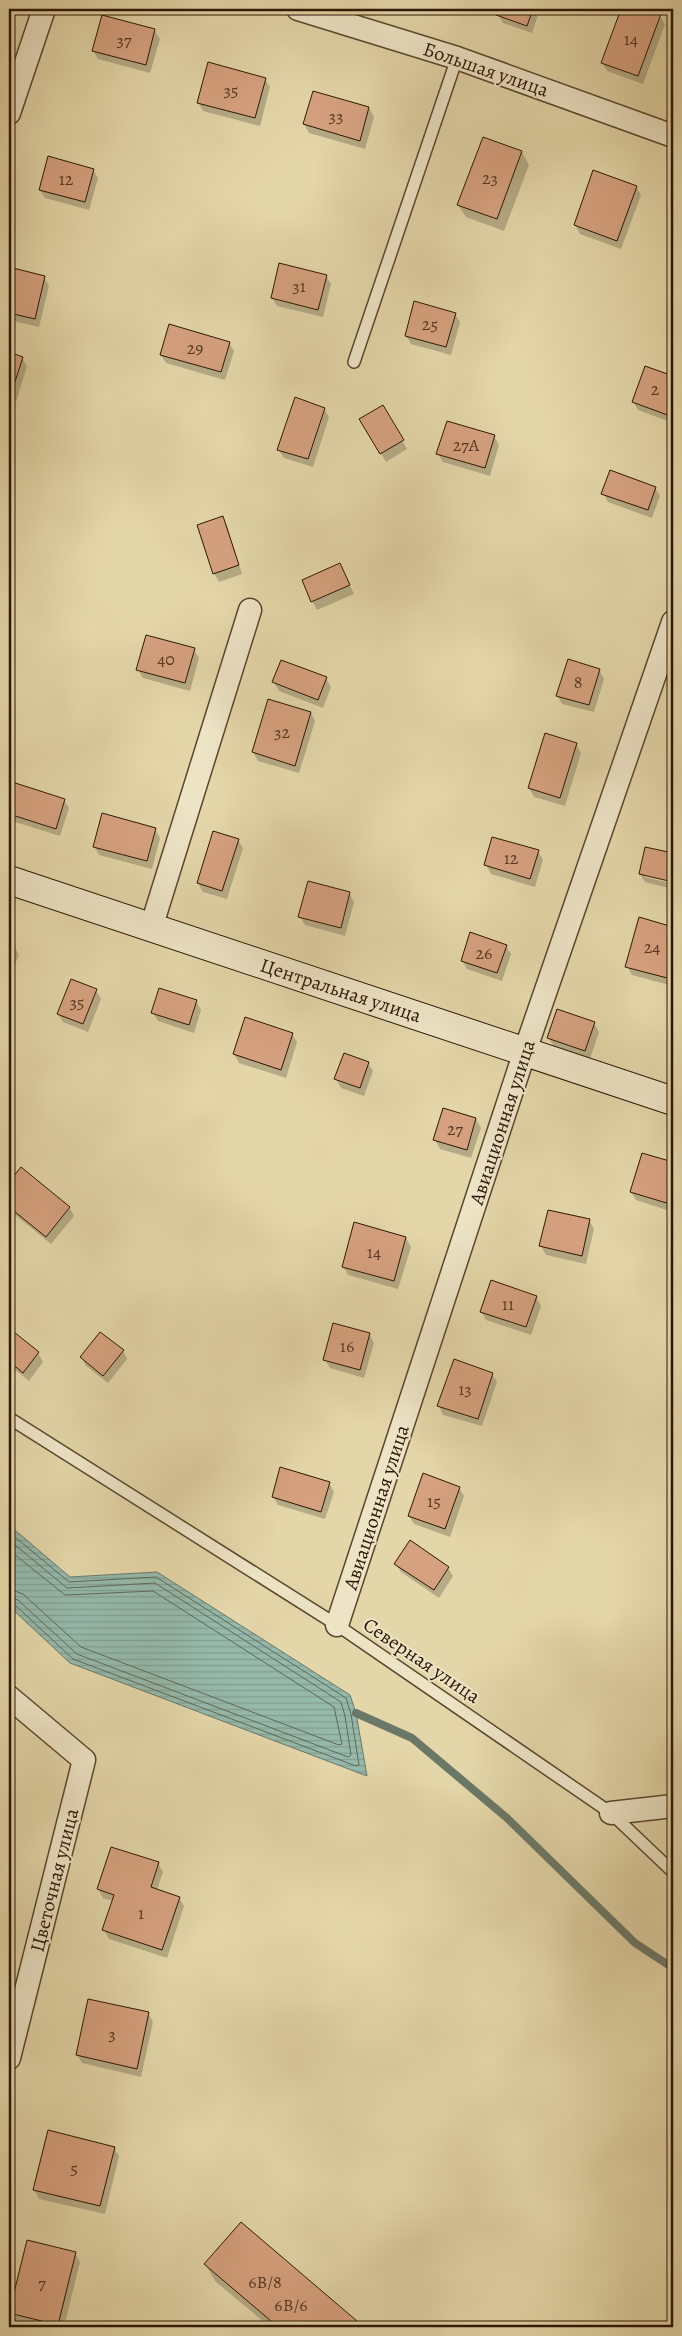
<svg xmlns="http://www.w3.org/2000/svg" width="682" height="2336" viewBox="0 0 682 2336" font-family="Alegreya,serif">
<style>
.water{fill:url(#water-rules);stroke:#6b7868}
.shadow{fill:#0003}
.lines{fill:none;stroke-linecap:round;stroke-linejoin:round}
.shore{stroke:#606857;stroke-width:1}
.stream{stroke:#6b7868;stroke-width:8}
.building{fill:#d6a17f;stroke:#2c1603}
.lane-casing{stroke:#5a462c;stroke-width:14}
.street-casing{stroke:#5a462c;stroke-width:25}
.secondary-casing{stroke:#2c1603;stroke-width:30}
.lane{stroke:#ede4c6;stroke-width:11}
.street{stroke:#ede4c6;stroke-width:22}
.secondary{stroke:#ede4c6;stroke-width:28}
.labels{text-anchor:middle;stroke-width:4;stroke-linejoin:round;paint-order:stroke}
.number-label{font-size:18px;fill:#563922}
.street-label{font-size:20px;fill:#2c1603;stroke:#ede4c6}
</style>
<defs>
<pattern id="water-rules" width="6" height="5" patternUnits="userSpaceOnUse" patternTransform="scale(1.25)"><rect width="6" height="5" fill="#95b9ab"/><path d="M0 2.5h6" fill="none" stroke="#819e92"/></pattern>
</defs>
<rect width="100%" height="100%" fill="#e3d6a8"/>
<filter id="stains"><feTurbulence type="fractalNoise" baseFrequency=".004" numOctaves="4"/><feColorMatrix values="0 0 0 0 .2 0 0 0 0 .09 0 0 0 0 .02 0 0 0 .5 -.17"/></filter>
<radialGradient id="worn" r=".72"><stop offset=".6" stop-color="#630" stop-opacity="0"/><stop offset="1" stop-color="#630" stop-opacity=".3"/></radialGradient>
<path class="water" d="M 9,1525 L 70,1577 L 157,1572 L 350,1695 L 356,1713 L 367,1776 L 70,1663 L 9,1606 Z"/>
<path class="shadow" d="M 9,9 L 12,9 L 9,19 Z
M 500,9 L 540,9 L 532,33 L 503,23 L 498,14 Z
M 622,9 L 642,9 L 660,16 L 665,24 L 643,84 L 607,71 L 602,63 Z
M 155,31 L 160,39 L 150,73 L 98,59 L 93,50 Z
M 265,79 L 270,87 L 260,126 L 203,111 L 198,102 Z
M 369,108 L 374,117 L 365,149 L 309,133 L 304,124 Z
M 483,138 L 522,152 L 529,165 L 504,231 L 466,217 L 458,205 Z
M 93,170 L 98,178 L 89,210 L 45,198 L 40,190 Z
M 636,187 L 641,195 L 621,249 L 580,234 L 575,225 Z
M 14,270 L 44,277 L 49,286 L 39,327 L 9,320 L 9,291 Z
M 326,276 L 331,284 L 323,317 L 277,306 L 272,298 Z
M 455,314 L 460,322 L 451,355 L 411,344 L 406,336 Z
M 229,343 L 234,351 L 225,380 L 166,363 L 161,355 Z
M 9,354 L 22,358 L 27,366 L 16,402 L 9,400 Z
M 645,367 L 673,378 L 673,423 L 638,410 L 633,401 Z
M 382,407 L 407,449 L 386,462 L 361,419 Z
M 324,409 L 329,417 L 313,467 L 284,458 L 279,450 Z
M 494,436 L 499,445 L 490,476 L 443,462 L 438,454 Z
M 655,488 L 660,496 L 652,518 L 608,502 L 603,493 Z
M 222,518 L 227,526 L 242,574 L 219,582 L 214,573 Z
M 340,565 L 354,594 L 317,610 L 312,601 Z
M 194,650 L 199,658 L 190,691 L 143,678 L 138,670 Z
M 599,670 L 604,679 L 594,712 L 562,704 L 557,695 Z
M 326,678 L 331,687 L 323,708 L 279,691 L 274,682 Z
M 311,713 L 315,721 L 299,773 L 258,761 L 253,752 Z
M 576,744 L 581,753 L 565,806 L 534,797 L 529,788 Z
M 9,783 L 64,800 L 69,808 L 60,836 L 9,820 Z
M 155,829 L 160,838 L 152,869 L 99,855 L 94,846 Z
M 238,840 L 243,848 L 227,899 L 203,892 L 198,883 Z
M 646,848 L 673,855 L 673,881 L 645,874 L 645,877 L 673,884 L 673,889 L 645,882 L 640,874 Z
M 538,851 L 543,860 L 535,887 L 491,874 L 486,865 Z
M 349,893 L 354,902 L 345,936 L 305,925 L 300,917 Z
M 639,919 L 673,928 L 673,986 L 632,975 L 627,966 Z
M 9,944 L 14,946 L 19,955 L 9,978 Z
M 506,946 L 511,954 L 502,981 L 467,969 L 462,960 Z
M 96,990 L 101,999 L 88,1032 L 63,1022 L 58,1014 Z
M 196,1001 L 201,1010 L 194,1033 L 158,1021 L 153,1013 Z
M 594,1023 L 599,1032 L 590,1059 L 554,1047 L 549,1038 Z
M 292,1034 L 297,1042 L 286,1078 L 239,1063 L 234,1054 Z
M 368,1063 L 373,1071 L 364,1096 L 341,1088 L 336,1079 Z
M 476,1119 L 481,1128 L 471,1158 L 440,1149 L 435,1140 Z
M 643,1154 L 673,1164 L 673,1212 L 636,1200 L 631,1192 Z
M 21,1169 L 69,1207 L 74,1216 L 51,1244 L 9,1210 L 9,1184 Z
M 589,1220 L 594,1229 L 586,1264 L 546,1255 L 541,1246 Z
M 406,1238 L 411,1247 L 398,1289 L 348,1275 L 343,1266 Z
M 536,1297 L 541,1306 L 531,1335 L 486,1320 L 481,1311 Z
M 9,1330 L 38,1353 L 43,1362 L 29,1381 L 9,1365 Z
M 369,1334 L 374,1343 L 364,1378 L 330,1368 L 325,1360 Z
M 123,1351 L 127,1359 L 108,1383 L 86,1366 L 81,1357 Z
M 492,1374 L 497,1382 L 482,1426 L 443,1415 L 439,1406 Z
M 329,1483 L 334,1492 L 325,1519 L 278,1505 L 273,1496 Z
M 459,1488 L 464,1496 L 450,1537 L 414,1524 L 409,1516 Z
M 396,1564 L 448,1568 L 453,1576 L 439,1598 L 401,1572 Z
M 158,1863 L 163,1872 L 157,1890 L 179,1898 L 184,1906 L 167,1958 L 109,1939 L 104,1930 L 113,1901 L 103,1898 L 98,1889 Z
M 148,2013 L 153,2022 L 141,2077 L 82,2063 L 77,2055 Z
M 114,2148 L 119,2156 L 105,2214 L 39,2199 L 34,2190 Z
M 241,2223 L 363,2327 L 270,2327 L 215,2281 L 206,2265 Z
M 28,2241 L 75,2253 L 80,2262 L 64,2327 L 37,2327 L 15,2322 L 10,2313 Z"/>
<g class="lines">
<path class="shore" d="M 9,1532 L 69,1582 L 156,1577 L 346,1698 L 351,1714 L 359,1765 L 356,1766 L 73,1659 L 14,1604 L 9,1603
M 9,1540 L 67,1588 L 155,1583 L 341,1702 L 345,1716 L 351,1755 L 348,1757 L 77,1654 L 18,1600 L 9,1597
M 9,1550 L 65,1595 L 153,1591 L 334,1707 L 342,1744 L 339,1745 L 81,1647 L 23,1594 L 9,1589"/>
<path class="stream" d="M 356,1713 L 412,1738 L 507,1818 L 635,1943 L 673,1968"/>
</g>
<path class="building" d="M 498,9 L 533,9 L 527,26 L 496,15 Z
M 621,9 L 646,9 L 661,14 L 638,76 L 601,63 Z
M 102,15 L 155,29 L 146,65 L 92,51 Z
M 208,62 L 266,78 L 255,118 L 197,103 Z
M 313,91 L 369,107 L 360,141 L 303,124 Z
M 483,137 L 522,151 L 497,219 L 457,205 Z
M 48,156 L 94,169 L 85,202 L 39,190 Z
M 593,170 L 637,186 L 617,241 L 574,225 Z
M 279,263 L 327,275 L 318,310 L 271,298 Z
M 13,268 L 45,276 L 35,319 L 9,313 L 9,286 Z
M 414,301 L 456,313 L 446,347 L 405,336 Z
M 169,324 L 230,342 L 221,372 L 160,355 Z
M 9,352 L 23,357 L 11,394 L 9,393 Z
M 645,366 L 673,376 L 673,417 L 632,402 Z
M 295,397 L 325,408 L 308,459 L 277,450 Z
M 383,405 L 404,440 L 380,454 L 359,419 Z
M 447,421 L 495,435 L 485,468 L 436,454 Z
M 610,470 L 656,487 L 648,510 L 601,494 Z
M 223,516 L 239,565 L 213,574 L 197,525 Z
M 340,563 L 350,585 L 311,602 L 302,580 Z
M 146,635 L 195,648 L 185,683 L 136,670 Z
M 568,659 L 600,669 L 589,705 L 556,696 Z
M 281,660 L 327,677 L 318,700 L 272,682 Z
M 268,699 L 311,712 L 295,766 L 252,752 Z
M 545,733 L 577,743 L 560,798 L 528,788 Z
M 9,781 L 65,799 L 56,829 L 9,814 Z
M 102,813 L 156,828 L 147,861 L 93,847 Z
M 213,831 L 239,839 L 222,891 L 197,883 Z
M 492,837 L 539,850 L 530,879 L 484,865 Z
M 645,847 L 673,853 L 673,882 L 639,874 Z
M 308,881 L 350,892 L 341,928 L 298,917 Z
M 639,917 L 673,927 L 671,979 L 625,967 Z
M 470,932 L 507,945 L 497,973 L 461,961 Z
M 9,943 L 15,945 L 9,959 Z
M 71,979 L 97,989 L 83,1024 L 57,1014 Z
M 159,988 L 197,1000 L 189,1025 L 151,1013 Z
M 557,1009 L 595,1022 L 585,1051 L 547,1038 Z
M 245,1017 L 293,1033 L 281,1070 L 233,1054 Z
M 344,1053 L 369,1062 L 360,1088 L 334,1079 Z
M 443,1108 L 476,1118 L 467,1150 L 433,1140 Z
M 642,1153 L 673,1162 L 673,1194 L 670,1204 L 630,1192 Z
M 21,1167 L 70,1207 L 46,1237 L 9,1207 L 9,1182 Z
M 548,1210 L 590,1219 L 582,1256 L 539,1246 Z
M 354,1222 L 406,1237 L 394,1281 L 342,1267 Z
M 491,1280 L 537,1296 L 526,1327 L 480,1312 Z
M 333,1323 L 370,1333 L 360,1370 L 323,1360 Z
M 9,1328 L 39,1352 L 23,1373 L 9,1361 Z
M 100,1332 L 124,1350 L 103,1376 L 80,1357 Z
M 454,1359 L 493,1373 L 478,1419 L 437,1406 Z
M 280,1467 L 330,1482 L 321,1512 L 272,1497 Z
M 423,1473 L 460,1487 L 445,1529 L 408,1516 Z
M 410,1540 L 449,1567 L 434,1590 L 394,1564 Z
M 111,1847 L 159,1862 L 151,1887 L 180,1897 L 162,1950 L 102,1930 L 114,1895 L 97,1889 Z
M 88,1999 L 149,2012 L 137,2069 L 76,2055 Z
M 48,2130 L 115,2147 L 100,2206 L 33,2190 Z
M 241,2222 L 364,2327 L 278,2327 L 204,2264 Z
M 27,2240 L 76,2252 L 58,2325 L 9,2313 Z"/>
<g class="lines">
<g class="lane-casing">
<path id="lane" d="M 354,362 L 457,58
M 9,1418 L 337,1625 L 611,1813 L 673,1872"/>
</g>
<g class="street-casing">
<path id="street" d="M 298,9 L 457,58 L 673,136
M 9,113 L 44,9
M 151,928 L 250,610
M 337,1625 L 525,1051 L 673,622
M 9,1697 L 84,1760 L 9,2058
M 611,1813 L 673,1806"/>
</g>
<g class="secondary-casing">
<path id="secondary" d="M 9,880 L 673,1101"/>
</g>
<use href="#lane" class="lane"/>
<use href="#street" class="street"/>
<use href="#secondary" class="secondary"/>
</g>
<g class="labels">
<g class="number-label">
<text x="631" y="45">14</text>
<text x="124" y="46">37</text>
<text x="231" y="96">35</text>
<text x="336" y="122">33</text>
<text x="490" y="184">23</text>
<text x="66" y="185">12</text>
<text x="299" y="292">31</text>
<text x="430" y="330">25</text>
<text x="195" y="354">29</text>
<text x="655" y="395">2</text>
<text x="466" y="451">27А</text>
<text x="166" y="665">40</text>
<text x="578" y="688">8</text>
<text x="282" y="738">32</text>
<text x="511" y="864">12</text>
<text x="652" y="953">24</text>
<text x="484" y="959">26</text>
<text x="77" y="1008">35</text>
<text x="455" y="1135">27</text>
<text x="374" y="1258">14</text>
<text x="508" y="1310">11</text>
<text x="347" y="1352">16</text>
<text x="465" y="1395">13</text>
<text x="434" y="1507">15</text>
<text x="141" y="1919">1</text>
<text x="112" y="2040">3</text>
<text x="74" y="2174">5</text>
<text x="265" y="2288">6В/8</text>
<text x="42" y="2289">7</text>
<text x="291" y="2311">6В/6</text>
</g>
<g class="street-label">
<text transform="translate(486 69) rotate(19)" y="7">Большая улица</text>
<text transform="translate(341 990) rotate(18)" y="7">Центральная улица</text>
<text transform="translate(502 1122) rotate(-72)" y="7">Авиационная улица</text>
<text transform="translate(376 1507) rotate(-72)" y="7">Авиационная улица</text>
<text transform="translate(422 1660) rotate(34)" y="7">Северная улица</text>
<text transform="translate(54 1880) rotate(-76)" y="7">Цветочная улица</text>
</g>
</g>
<rect width="682" height="2336" fill="none" stroke="#e3d6a8" stroke-width="30"/>
<rect x="10" y="10" width="662" height="2316" fill="none" stroke="#2c1603" stroke-width="2.5"/>
<rect x="15" y="15" width="652" height="2306" fill="none" stroke="#2c1603"/>
<rect width="100%" height="100%" filter="url(#stains)"/>
<rect width="100%" height="100%" fill="url(#worn)"/>
</svg>
